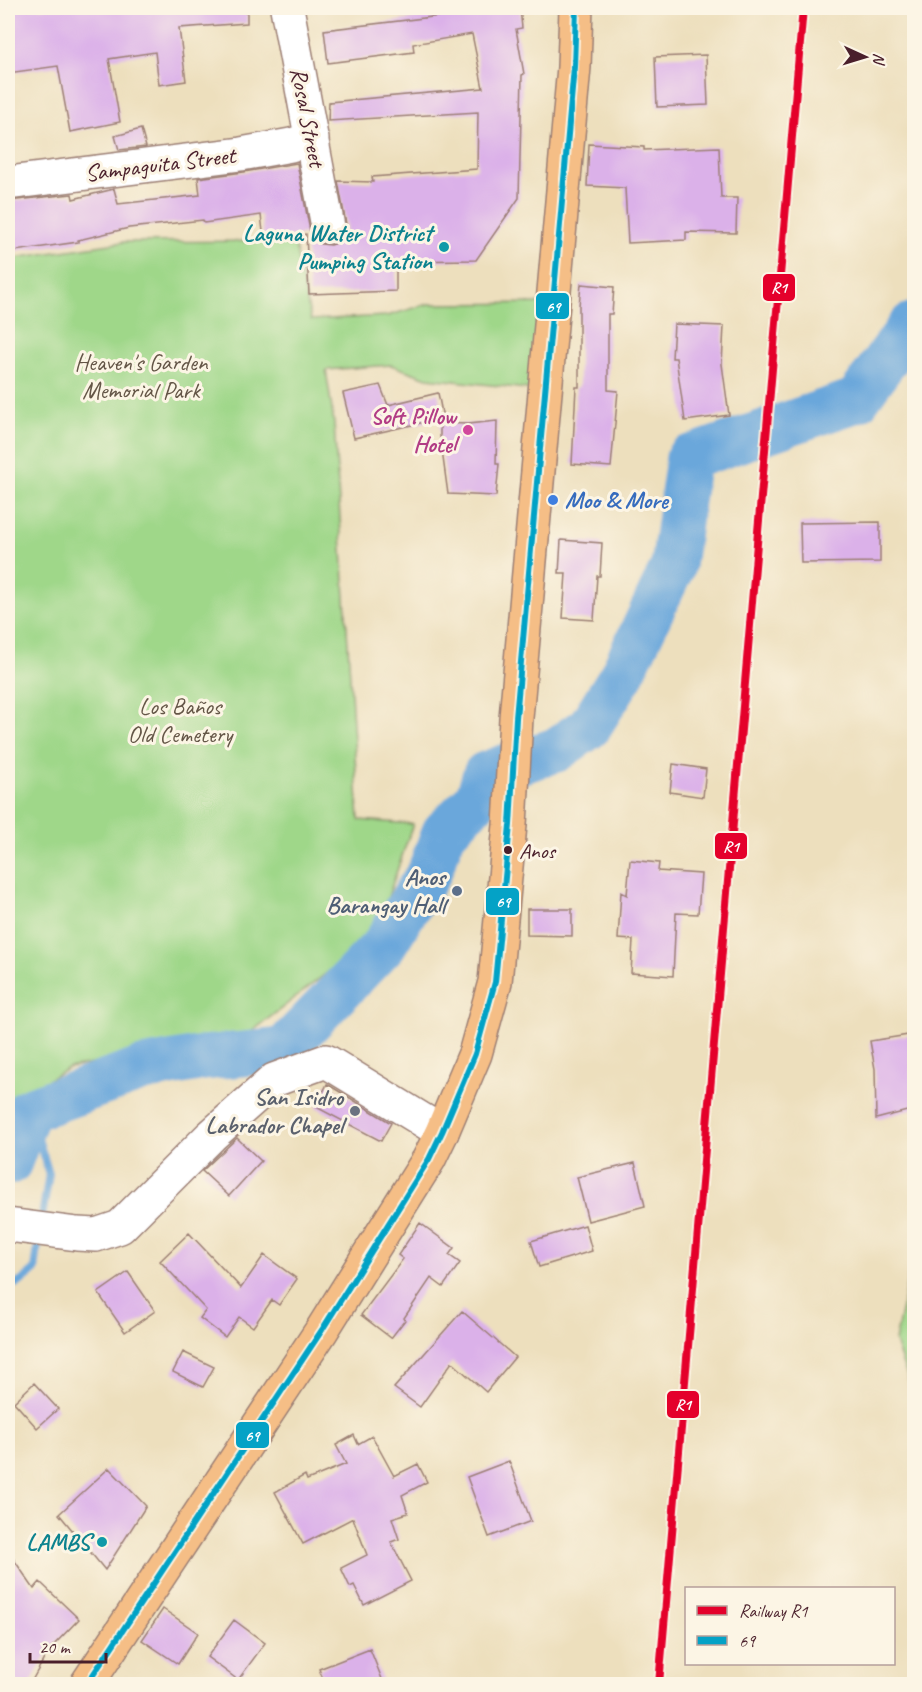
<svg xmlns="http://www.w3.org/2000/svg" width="922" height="1692" viewBox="0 0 922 1692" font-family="Caveat,sans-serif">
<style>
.green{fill:#9fd789;stroke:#747b5a;stroke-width:1.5}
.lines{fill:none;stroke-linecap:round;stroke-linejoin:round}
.stream{stroke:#6aa7db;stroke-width:8}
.river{stroke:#6aa7db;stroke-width:45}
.building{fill:#dbb1e9}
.minor-casing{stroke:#9c7f74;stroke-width:36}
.major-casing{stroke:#9c7f74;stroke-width:36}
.minor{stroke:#fff;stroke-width:33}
.major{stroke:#f5be86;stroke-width:33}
.bus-1-casing{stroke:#fcf5e5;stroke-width:10}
.bus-1{stroke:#04a2c6;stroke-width:6}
.rail-1-casing{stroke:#fcf5e5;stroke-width:12}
.rail-1{stroke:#e4002b;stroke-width:8}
.culture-dot{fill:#0f9aa8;stroke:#fcf5e5;stroke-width:2}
.hotel-dot{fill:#d1479c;stroke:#fcf5e5;stroke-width:2}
.shop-dot{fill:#3f7fe0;stroke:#fcf5e5;stroke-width:2}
.bus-dot{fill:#4a1f2b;stroke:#fcf5e5;stroke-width:2}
.service-dot{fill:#5c6f8a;stroke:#fcf5e5;stroke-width:2}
.worship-dot{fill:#6b7280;stroke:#fcf5e5;stroke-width:2}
.labels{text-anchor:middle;stroke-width:6;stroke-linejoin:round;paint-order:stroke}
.bus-label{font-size:22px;fill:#4a1f2b;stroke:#fcf5e5;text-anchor:start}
.street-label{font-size:24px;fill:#4a1f2b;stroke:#fcf5e5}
.culture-label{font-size:24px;font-weight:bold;fill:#0d838f;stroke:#fcf5e5;text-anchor:end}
.park-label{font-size:24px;fill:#645647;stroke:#fcf5e5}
.hotel-label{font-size:24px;font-weight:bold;fill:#b23c85;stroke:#fcf5e5;text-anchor:end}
.shop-label{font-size:24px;font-weight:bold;fill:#366cbe;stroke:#fcf5e5;text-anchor:start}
.service-label{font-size:24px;font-weight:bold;fill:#4e5e75;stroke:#fcf5e5;text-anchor:end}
.worship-label{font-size:24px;font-weight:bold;fill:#5b616d;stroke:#fcf5e5;text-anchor:end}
.line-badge{stroke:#fcf5e5;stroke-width:2}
.badge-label{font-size:16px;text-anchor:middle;font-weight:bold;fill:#fff}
</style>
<rect width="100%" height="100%" fill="#fcf5e5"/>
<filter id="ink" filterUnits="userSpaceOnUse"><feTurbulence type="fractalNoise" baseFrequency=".0167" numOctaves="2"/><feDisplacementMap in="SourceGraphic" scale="12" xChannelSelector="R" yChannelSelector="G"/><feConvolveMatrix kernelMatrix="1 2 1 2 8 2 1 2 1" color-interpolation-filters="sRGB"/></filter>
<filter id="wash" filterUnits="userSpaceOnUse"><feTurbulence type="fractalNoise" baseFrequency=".008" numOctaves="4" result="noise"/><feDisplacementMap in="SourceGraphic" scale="24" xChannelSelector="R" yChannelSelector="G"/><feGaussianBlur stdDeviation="1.35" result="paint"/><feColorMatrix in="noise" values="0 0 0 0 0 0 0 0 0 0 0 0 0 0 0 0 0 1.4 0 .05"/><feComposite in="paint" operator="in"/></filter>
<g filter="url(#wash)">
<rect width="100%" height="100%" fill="#eddfbd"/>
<path class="green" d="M 294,241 L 311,320 L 387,316 L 428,304 L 552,303 L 545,391 L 427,378 L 391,365 L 326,370 L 334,423 L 359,820 L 413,824 L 375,935 L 245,1037 L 69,1068 L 26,1092 L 8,1133 L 8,259 L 124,242 Z
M 914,1247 L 914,1396 L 895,1342 Z"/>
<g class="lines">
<path class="stream" d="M 29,1110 L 49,1174 L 41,1223
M 8,1285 L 19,1283 L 35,1270 L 39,1238"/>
<path class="river" d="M 8,1163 L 10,1162 L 29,1110 L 143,1069 L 203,1058 L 283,1050 L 384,945 L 429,873 L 444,832 L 477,799 L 485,774 L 501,768 L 556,750 L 589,727 L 621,676 L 673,566 L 688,458 L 857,400 L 911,325 L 914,324"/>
</g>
<g id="blocks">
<path class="building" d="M 8,8 L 247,8 L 247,23 L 179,28 L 186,81 L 159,85 L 155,52 L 109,59 L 120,122 L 70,132 L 58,66 L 8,73 Z
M 462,8 L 520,8 L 522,28 L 516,29 L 524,74 L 522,75 L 519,198 L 476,260 L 396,261 L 396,291 L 309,294 L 306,234 L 264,240 L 261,215 L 204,223 L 203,220 L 129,228 L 78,240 L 78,242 L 8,252 L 8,201 L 72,194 L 73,199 L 114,189 L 118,204 L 200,195 L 198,178 L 244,172 L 297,163 L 310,231 L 313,239 L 321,244 L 331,245 L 340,242 L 346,233 L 346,224 L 338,181 L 373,182 L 372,177 L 477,169 L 478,112 L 328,121 L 329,102 L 483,88 L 472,34 L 413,44 L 414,52 L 328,63 L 324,30 L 440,16 L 439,12 Z
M 706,55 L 708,105 L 657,107 L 655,57 Z
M 141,129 L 146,147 L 119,150 L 115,136 Z
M 589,144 L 644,147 L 644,150 L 719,147 L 721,198 L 737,198 L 736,233 L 686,232 L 686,240 L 628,243 L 625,188 L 587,186 Z
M 581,284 L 614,287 L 612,314 L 608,314 L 608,390 L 618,391 L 611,467 L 572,464 L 576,387 L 579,387 L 579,306 Z
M 674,324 L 724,326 L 722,364 L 729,415 L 685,421 L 676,358 L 672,358 Z
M 380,385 L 388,405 L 438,393 L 443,418 L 354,438 L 343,393 Z
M 497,421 L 496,464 L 499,464 L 496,496 L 448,494 L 440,436 L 440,423 L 468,424 Z
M 880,522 L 880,562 L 801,563 L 800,523 Z
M 561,540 L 602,543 L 600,576 L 597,576 L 594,620 L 563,618 L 566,573 L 559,573 Z
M 673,764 L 706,769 L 703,797 L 670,792 Z
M 630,860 L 659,863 L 658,871 L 701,874 L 698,914 L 676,913 L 673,976 L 631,973 L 633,940 L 618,939 L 621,892 L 627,895 Z
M 527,909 L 572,909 L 572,936 L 527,935 Z
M 915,1034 L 915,1059 L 910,1060 L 912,1069 L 910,1069 L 915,1098 L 915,1109 L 876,1119 L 875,1069 L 870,1041 Z
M 327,1084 L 391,1123 L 381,1141 L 316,1107 Z
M 237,1138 L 261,1161 L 229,1196 L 202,1171 Z
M 635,1163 L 645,1206 L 588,1221 L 577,1177 Z
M 420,1223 L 454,1248 L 449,1255 L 460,1263 L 443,1287 L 431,1278 L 404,1318 L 405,1320 L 391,1338 L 361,1315 L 403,1259 L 398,1255 Z
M 585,1225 L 592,1251 L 539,1267 L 531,1241 Z
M 189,1233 L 241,1288 L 264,1255 L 297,1279 L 279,1305 L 272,1300 L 253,1327 L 239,1317 L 225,1337 L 200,1318 L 206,1310 L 160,1261 Z
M 128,1272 L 155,1311 L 125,1332 L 98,1293 Z
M 462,1311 L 515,1357 L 486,1392 L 452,1362 L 420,1407 L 394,1388 Z
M 183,1352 L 214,1367 L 203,1387 L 173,1372 Z
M 34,1383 L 58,1409 L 37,1428 L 14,1402 Z
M 354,1435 L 358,1444 L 372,1436 L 394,1476 L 418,1464 L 427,1482 L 402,1495 L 408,1513 L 392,1518 L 399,1539 L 391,1542 L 411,1581 L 364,1605 L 354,1585 L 350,1587 L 341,1568 L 367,1555 L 353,1518 L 303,1544 L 275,1492 L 305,1475 L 307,1480 L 346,1464 L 336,1445 Z
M 509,1461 L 531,1521 L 489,1537 L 467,1477 Z
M 109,1468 L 146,1506 L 105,1570 L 59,1514 Z
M 8,1551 L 34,1589 L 40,1582 L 79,1619 L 49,1650 L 30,1684 L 21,1684 L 8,1677 Z
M 163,1609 L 198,1633 L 178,1664 L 142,1640 Z
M 234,1620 L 265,1643 L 238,1680 L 207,1657 Z
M 370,1649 L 384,1684 L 325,1684 L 319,1669 Z"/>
</g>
</g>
<g filter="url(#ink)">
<use href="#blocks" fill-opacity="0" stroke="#9c7f74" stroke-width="1.5"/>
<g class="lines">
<g class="minor-casing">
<path id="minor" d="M 287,8 L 328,227
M 8,183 L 241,154 L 291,145 L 312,139
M 8,1225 L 77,1234 L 96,1235 L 120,1227 L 211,1136 L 274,1080 L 326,1061 L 442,1132"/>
</g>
<g class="major-casing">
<path id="major" d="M 87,1684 L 322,1330 L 429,1159 L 442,1132 L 475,1054 L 495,982 L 510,825 L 516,718 L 574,67 L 576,8"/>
</g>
<use href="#minor" class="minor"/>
<use href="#major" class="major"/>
<g class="bus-1-casing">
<path id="bus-1" d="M 87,1684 L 322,1330 L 429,1159 L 442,1132 L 475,1054 L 495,982 L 510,825 L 516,718 L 574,67 L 576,8"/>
</g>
<use href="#bus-1" class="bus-1"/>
<g class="rail-1-casing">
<path id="rail-1" d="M 659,1684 L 803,8"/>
</g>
<use href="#rail-1" class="rail-1"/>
</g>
</g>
<g class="culture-dot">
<circle cx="444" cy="247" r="6"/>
<circle cx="102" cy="1542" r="6"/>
</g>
<circle class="hotel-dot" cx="468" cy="430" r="6"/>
<circle class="shop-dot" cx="553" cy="500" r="6"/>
<circle class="bus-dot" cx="508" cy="850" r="5"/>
<circle class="service-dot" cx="457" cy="891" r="6"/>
<circle class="worship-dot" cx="355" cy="1111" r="6"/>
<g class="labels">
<g class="bus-label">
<text x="519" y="858">Anos</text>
</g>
<g class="street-label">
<text transform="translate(308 117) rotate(79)" y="8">Rosal Street</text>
<text transform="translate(160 164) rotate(-7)" y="8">Sampaguita Street</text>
</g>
<g class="culture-label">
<text x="432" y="241">Laguna Water District<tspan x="432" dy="28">Pumping Station</tspan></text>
<text x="90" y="1550">LAMBS</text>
</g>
<g class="park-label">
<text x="141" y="370">Heaven's Garden<tspan x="141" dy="28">Memorial Park</tspan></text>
<text x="180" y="714">Los Baños<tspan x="180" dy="28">Old Cemetery</tspan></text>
</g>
<g class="hotel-label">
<text x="456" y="424">Soft Pillow<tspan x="456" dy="28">Hotel</tspan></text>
</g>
<g class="shop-label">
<text x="565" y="508">Moo &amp; More</text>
</g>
<g class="service-label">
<text x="445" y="885">Anos<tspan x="445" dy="28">Barangay Hall</tspan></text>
</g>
<g class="worship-label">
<text x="343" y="1105">San Isidro<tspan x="343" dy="28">Labrador Chapel</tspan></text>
</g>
</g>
<g class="line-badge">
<rect x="762" y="273" width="34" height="29" rx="6" fill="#e4002b"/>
<rect x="535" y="292" width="35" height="28" rx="6" fill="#04a2c6"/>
<rect x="714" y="832" width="34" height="28" rx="6" fill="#e4002b"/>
<rect x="485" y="887" width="35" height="29" rx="6" fill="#04a2c6"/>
<rect x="666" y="1390" width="34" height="29" rx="6" fill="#e4002b"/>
<rect x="235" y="1421" width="35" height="28" rx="6" fill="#04a2c6"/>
</g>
<g class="badge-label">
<text x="779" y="293">R1</text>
<text x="553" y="312">69</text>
<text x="731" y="852">R1</text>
<text x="503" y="907">69</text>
<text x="683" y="1410">R1</text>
<text x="252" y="1441">69</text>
</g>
<rect width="922" height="1692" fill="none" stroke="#fcf5e5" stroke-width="30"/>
<rect x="685" y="1587" width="210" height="78" fill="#fcf5e5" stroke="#b59f9b" stroke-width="1.5"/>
<rect x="697" y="1606" width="30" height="9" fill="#e4002b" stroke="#b59f9b" stroke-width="1.5"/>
<text x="739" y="1617" font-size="18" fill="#4a1f2b">Railway R1</text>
<rect x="697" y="1636" width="30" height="9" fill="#04a2c6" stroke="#b59f9b" stroke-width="1.5"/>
<text x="739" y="1647" font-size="18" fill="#4a1f2b">69</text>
<g transform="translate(865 57) rotate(94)" stroke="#fcf5e5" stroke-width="4.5" paint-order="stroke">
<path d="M0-4.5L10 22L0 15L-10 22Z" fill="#4a1f2b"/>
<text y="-9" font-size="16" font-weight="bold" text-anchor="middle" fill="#4a1f2b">N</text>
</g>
<path d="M30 1653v9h76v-9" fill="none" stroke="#4a1f2b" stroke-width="3"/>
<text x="39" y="1653" font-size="18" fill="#4a1f2b" stroke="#fcf5e5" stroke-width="4.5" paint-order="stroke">20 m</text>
</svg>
